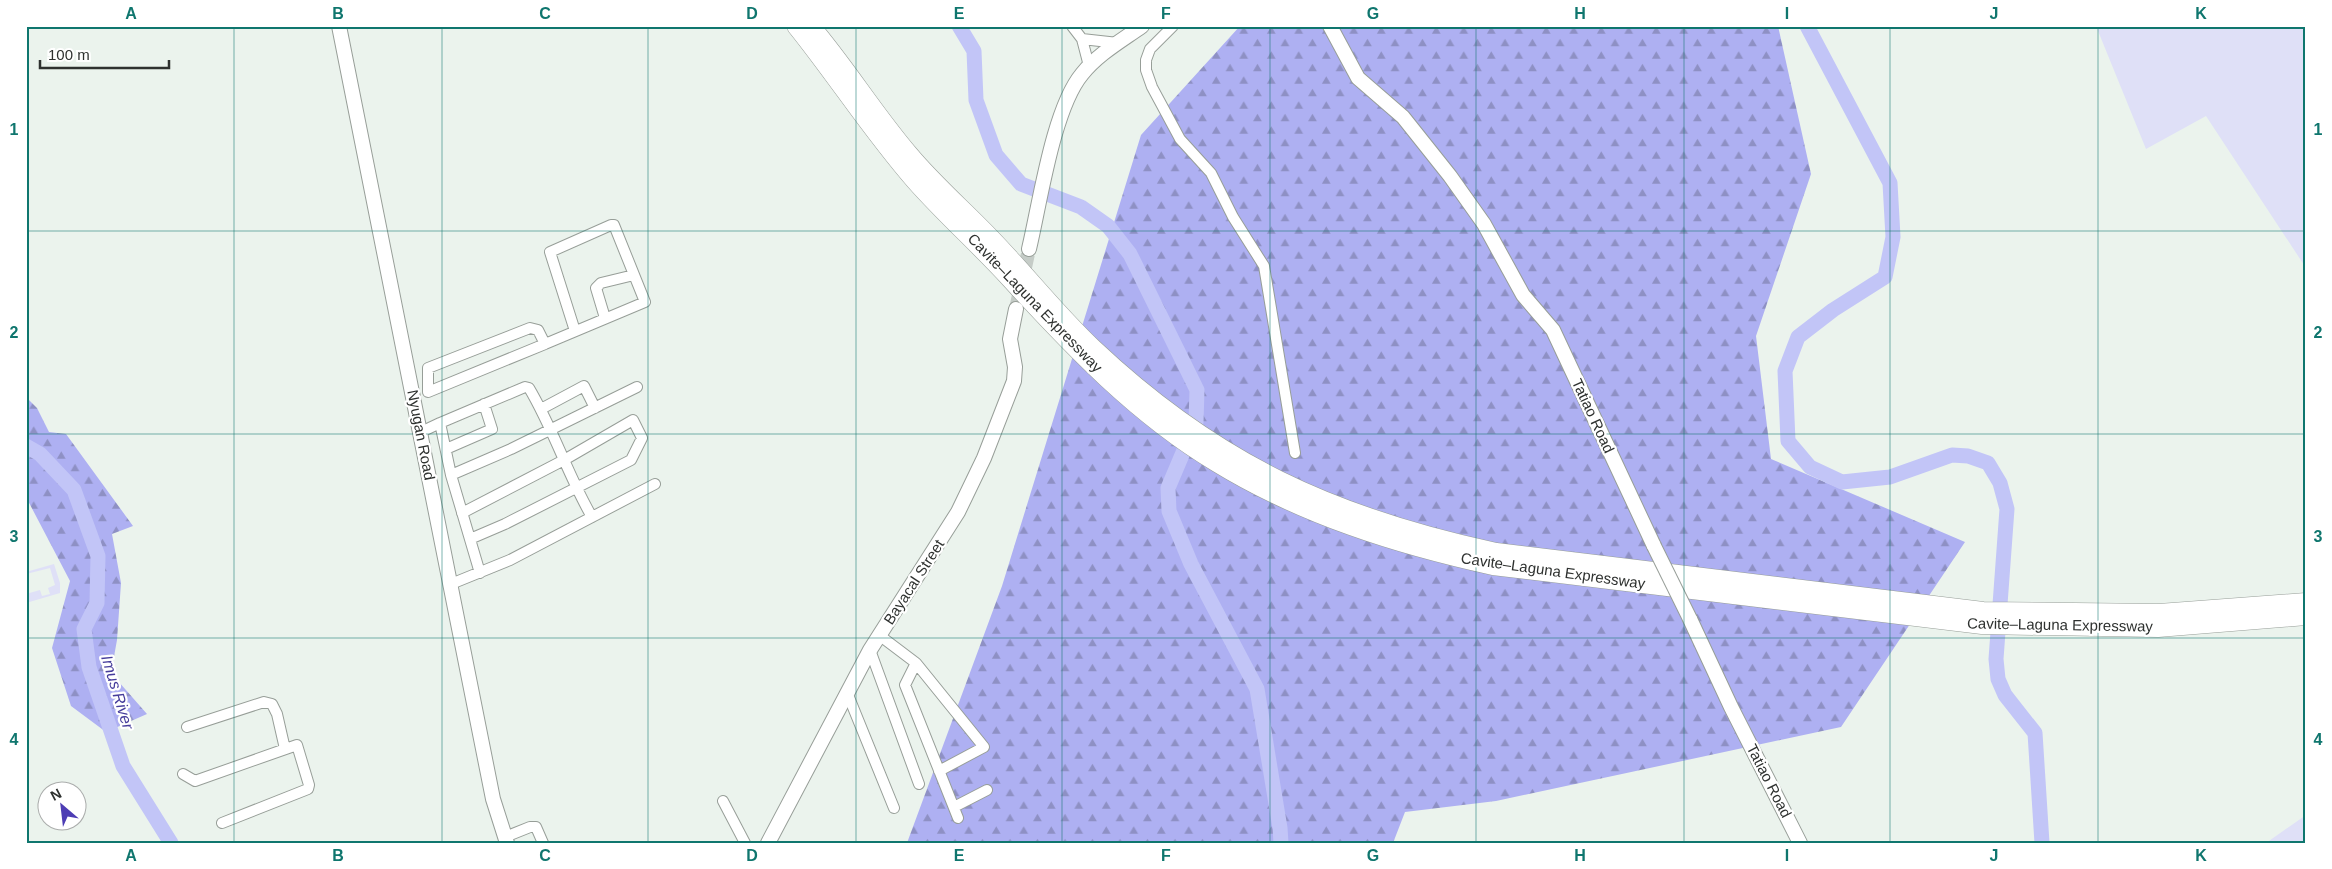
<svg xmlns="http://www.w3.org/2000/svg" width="2332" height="869" viewBox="0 0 2332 869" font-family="Arial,sans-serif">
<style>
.grass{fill:#dfe0f7}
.forest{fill:url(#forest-firs)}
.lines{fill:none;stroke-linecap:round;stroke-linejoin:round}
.river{stroke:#c2c5f7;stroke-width:15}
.secondary-tunnel{stroke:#c5ccc7;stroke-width:14;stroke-dasharray:14 7;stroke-linecap:butt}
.street-casing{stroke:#979e98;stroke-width:12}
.secondary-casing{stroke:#979e98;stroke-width:16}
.highway-casing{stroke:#979e98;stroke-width:19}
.street{stroke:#fff;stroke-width:10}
.secondary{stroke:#fff;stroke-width:14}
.highway{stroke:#fff;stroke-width:18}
.secondary-bridge-casing{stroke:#979e98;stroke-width:16;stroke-linecap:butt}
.secondary-bridge{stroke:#fff;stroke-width:14}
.grid{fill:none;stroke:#0f766e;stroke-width:1;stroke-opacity:0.55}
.labels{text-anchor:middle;stroke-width:4.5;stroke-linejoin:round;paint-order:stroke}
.street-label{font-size:15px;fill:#2e312f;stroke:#fff}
.water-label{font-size:16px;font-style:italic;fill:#463d9b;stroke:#fff}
.neatline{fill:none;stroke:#0f766e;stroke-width:2}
.grid-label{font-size:16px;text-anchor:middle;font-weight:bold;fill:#0f766e}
</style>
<defs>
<pattern id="forest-firs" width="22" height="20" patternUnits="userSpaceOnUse" patternTransform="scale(1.25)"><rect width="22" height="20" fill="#aeb0f2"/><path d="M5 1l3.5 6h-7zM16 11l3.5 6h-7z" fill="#8e90c4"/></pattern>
</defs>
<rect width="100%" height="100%" fill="#ebf3ed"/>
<path class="grass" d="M 2096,26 L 2306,26 L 2306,268 L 2206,116 L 2146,149 Z
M 54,564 L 60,583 L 60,593 L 26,603 L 26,594 L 40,590 L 42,596 L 50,594 L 48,588 L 55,585 L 50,568 L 26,574 L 26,572 Z
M 2306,815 L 2306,843 L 2266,843 Z"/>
<path class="forest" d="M 1240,26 L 1778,26 L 1811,174 L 1756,336 L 1771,459 L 1965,542 L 1841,727 L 1496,801 L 1405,812 L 1393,843 L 907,843 L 1002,586 L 1141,135 Z
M 26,397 L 37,408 L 49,432 L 66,434 L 133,526 L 112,534 L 121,583 L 117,640 L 111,673 L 147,714 L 106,732 L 71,706 L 52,648 L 70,581 L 26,497 Z"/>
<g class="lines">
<path class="river" d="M 959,26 L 974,51 L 976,100 L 996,155 L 1021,184 L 1081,207 L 1108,226 L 1130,254 L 1197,390 L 1196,422 L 1168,488 L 1169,511 L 1191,564 L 1257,689 L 1280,828 L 1281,843
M 1807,26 L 1890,183 L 1893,237 L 1885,277 L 1833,310 L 1798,337 L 1785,371 L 1788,441 L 1810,467 L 1842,482 L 1890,477 L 1952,455 L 1968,456 L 1988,463 L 2000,483 L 2007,509 L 1996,659 L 1998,679 L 2005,695 L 2035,733 L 2042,843
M 26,446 L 40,454 L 74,490 L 98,556 L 97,603 L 84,629 L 89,667 L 123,766 L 171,843"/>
<path class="secondary-tunnel" d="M 1016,309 L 1029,249"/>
<g class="street-casing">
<path id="street" d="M 1072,26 L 1082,39 L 1089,66
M 1173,26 L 1150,49 L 1146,60 L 1146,70 L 1152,87 L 1180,139 L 1211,173 L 1233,217 L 1264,266 L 1295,453
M 1082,39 L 1118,43
M 605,318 L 596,288 L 601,283 L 634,275
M 530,328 L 538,330 L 545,344 L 428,392 L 428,368 Z
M 545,344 L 645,302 L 614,225 L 611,225 L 550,252 L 575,331
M 541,409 L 584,386 L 595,408
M 421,432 L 440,423
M 446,449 L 492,429 L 484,404
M 451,475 L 440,423 L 525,387 L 529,388 C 554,430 568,476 592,517
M 462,513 L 564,460 L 633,420 L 642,438 L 631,460 L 505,524 L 470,539
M 480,573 L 451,475 L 511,449 L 637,387
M 451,584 L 510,560 L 655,484
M 879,635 L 916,663 L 905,685 L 958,818
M 870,650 L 919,784
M 916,663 L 984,747 L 939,771
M 848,695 L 894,808
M 187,727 L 264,702 L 272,704 L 277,714 L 285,749
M 183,774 L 195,781 L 297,745 L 309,785 L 308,789 L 222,823
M 723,801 L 745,843
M 954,807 L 987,790
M 505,837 L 530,827 L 536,827 L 543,843"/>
</g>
<g class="secondary-casing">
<path id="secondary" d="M 339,26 L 493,799 L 507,843
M 1330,26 L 1358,78 L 1403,117 L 1450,176 L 1484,224 L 1523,295 L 1553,330 L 1654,546
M 1029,249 C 1040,203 1053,109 1082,74 C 1098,54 1121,41 1142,26
M 1690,619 L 1731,707 L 1800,843
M 768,843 L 870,650 L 958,512 L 984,458 L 1014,381 L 1015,367 L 1010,339 L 1016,309"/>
</g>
<g class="highway-casing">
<path id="highway" d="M 796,26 C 837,77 872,132 915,181 C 945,215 980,246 1010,279 C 1072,347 1138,416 1217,463 C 1302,515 1397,545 1493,566 L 1982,625 L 2158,628 L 2306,616
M 811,26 C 846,67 874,113 909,154 C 934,184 963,209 990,237 C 1025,273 1056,313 1093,348 C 1215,463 1333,517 1496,552 L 1983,611 L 2159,613 L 2306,602"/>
</g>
<use href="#street" class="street"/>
<use href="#secondary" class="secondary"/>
<use href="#highway" class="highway"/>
<g class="secondary-bridge-casing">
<path id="secondary-bridge" d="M 1654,546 L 1690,619"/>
</g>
<use href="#secondary-bridge" class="secondary-bridge"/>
</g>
<path class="grid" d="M 234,26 L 234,843M 442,26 L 442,843M 648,26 L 648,843M 856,26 L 856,843M 1062,26 L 1062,843M 1270,26 L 1270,843M 1476,26 L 1476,843M 1684,26 L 1684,843M 1890,26 L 1890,843M 2098,26 L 2098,843M 26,231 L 2306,231M 26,434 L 2306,434M 26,638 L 2306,638"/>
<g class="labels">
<g class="street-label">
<text transform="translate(1035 303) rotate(46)" y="5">Cavite–Laguna Expressway</text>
<text transform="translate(1593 416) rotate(65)" y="5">Tatiao Road</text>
<text transform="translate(421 435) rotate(79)" y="5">Nyugan Road</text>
<text transform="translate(1553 571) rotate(8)" y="5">Cavite–Laguna Expressway</text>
<text transform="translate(914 582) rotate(-57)" y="5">Bayacal Street</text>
<text transform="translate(2060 625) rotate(1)" y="5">Cavite–Laguna Expressway</text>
<text transform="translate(1769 781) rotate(63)" y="5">Tatiao Road</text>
</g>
<g class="water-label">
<text transform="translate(118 692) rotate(73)" y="6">Imus River</text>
</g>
</g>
<rect width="2332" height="869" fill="none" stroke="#ffffff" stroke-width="55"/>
<g transform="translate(62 806) rotate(332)"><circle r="24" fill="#ffffff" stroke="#abadac"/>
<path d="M0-4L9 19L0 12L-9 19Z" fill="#4d3db4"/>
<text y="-8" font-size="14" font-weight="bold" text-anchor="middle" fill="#2e312f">N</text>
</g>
<path d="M40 60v8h129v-8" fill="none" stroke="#2e312f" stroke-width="2.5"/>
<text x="48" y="60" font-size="15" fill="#2e312f" stroke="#ffffff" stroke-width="4" paint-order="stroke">100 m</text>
<rect x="28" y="28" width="2276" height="814" class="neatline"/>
<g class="grid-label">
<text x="131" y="19">A</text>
<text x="338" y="19">B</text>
<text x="545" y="19">C</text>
<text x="752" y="19">D</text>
<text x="959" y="19">E</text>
<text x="1166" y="19">F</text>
<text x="1373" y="19">G</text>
<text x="1580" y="19">H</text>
<text x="1787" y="19">I</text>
<text x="1994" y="19">J</text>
<text x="2201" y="19">K</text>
<text x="14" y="135">1</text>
<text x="2318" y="135">1</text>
<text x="14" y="338">2</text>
<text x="2318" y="338">2</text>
<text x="14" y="542">3</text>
<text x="2318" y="542">3</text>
<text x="14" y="745">4</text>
<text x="2318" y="745">4</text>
<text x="131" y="861">A</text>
<text x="338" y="861">B</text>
<text x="545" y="861">C</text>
<text x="752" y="861">D</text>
<text x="959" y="861">E</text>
<text x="1166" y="861">F</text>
<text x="1373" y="861">G</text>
<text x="1580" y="861">H</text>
<text x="1787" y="861">I</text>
<text x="1994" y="861">J</text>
<text x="2201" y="861">K</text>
</g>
</svg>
